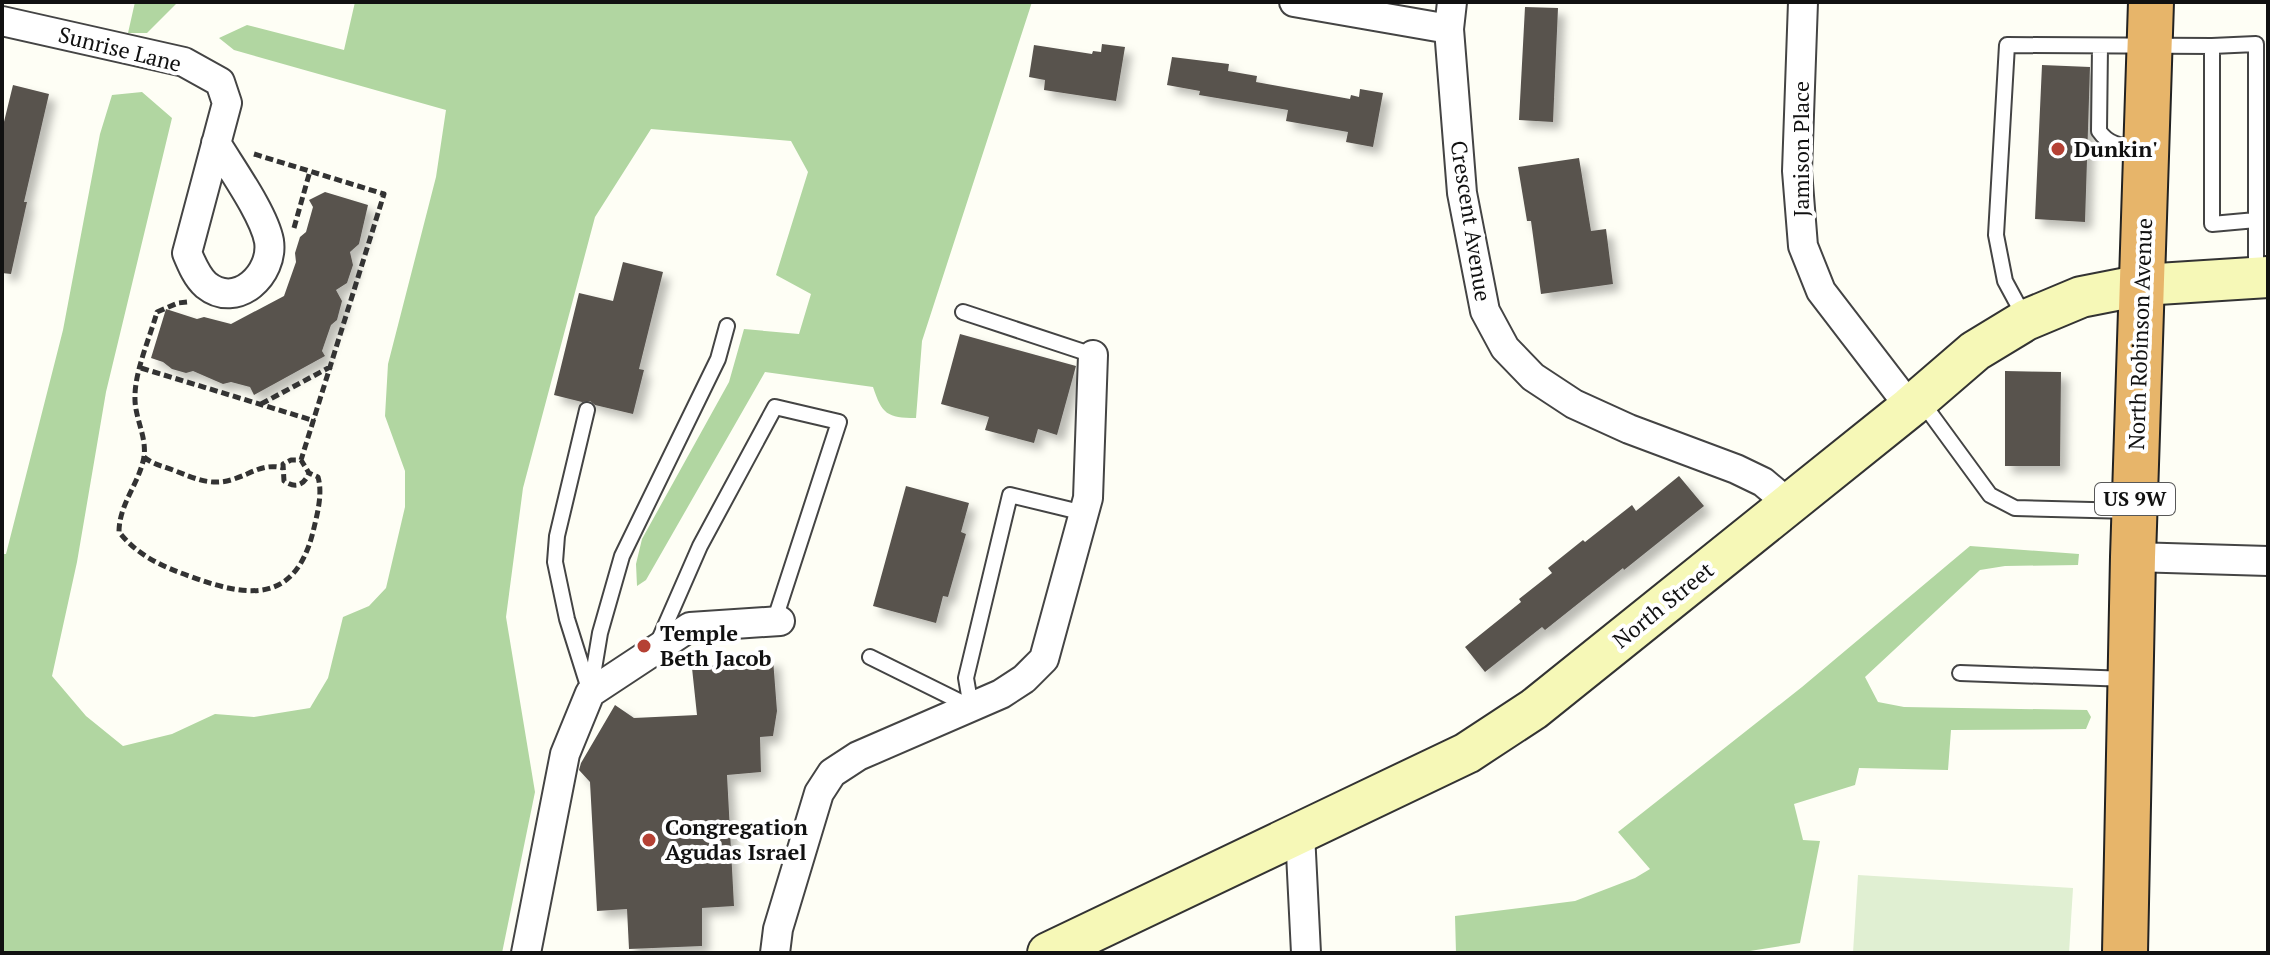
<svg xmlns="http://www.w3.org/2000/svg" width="2270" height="955" viewBox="0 0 2270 955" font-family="'PT Serif',serif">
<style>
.forest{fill:#b1d6a1}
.pitch{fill:#e0efd2}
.building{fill:#58534e;filter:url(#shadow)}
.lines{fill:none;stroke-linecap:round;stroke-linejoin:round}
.lane-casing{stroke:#444;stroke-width:18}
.street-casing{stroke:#444;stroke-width:32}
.secondary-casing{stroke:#333;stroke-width:44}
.highway-casing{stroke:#222;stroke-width:48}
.path{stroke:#333;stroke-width:5;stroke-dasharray:8 4;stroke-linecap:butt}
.lane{stroke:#fff;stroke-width:14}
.street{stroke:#fff;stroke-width:28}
.secondary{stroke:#f6f8b7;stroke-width:40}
.highway{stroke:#e7b56a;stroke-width:44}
.poi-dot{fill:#b54134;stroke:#fff;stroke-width:3}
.labels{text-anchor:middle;stroke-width:8;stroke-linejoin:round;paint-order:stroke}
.shield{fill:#fff;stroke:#585858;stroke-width:2}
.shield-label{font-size:20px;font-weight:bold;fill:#111}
.street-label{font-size:22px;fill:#111;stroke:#fff}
.poi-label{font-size:22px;font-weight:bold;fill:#111;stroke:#fff;text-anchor:start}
</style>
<defs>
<filter id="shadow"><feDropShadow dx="7" dy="7" stdDeviation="4" flood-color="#0004"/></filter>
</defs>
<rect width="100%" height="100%" fill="#fefef5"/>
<path class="forest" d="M 135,2 L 178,2 L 147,33 L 128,33 Z
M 355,2 L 1032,2 L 922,341 L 916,418 C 887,418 882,414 873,387 L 765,372 L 646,580 L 637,586 L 636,564 L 642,539 L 729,382 L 744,329 L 799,334 L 811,294 L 776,275 L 808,172 L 791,141 L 651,129 L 595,217 L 523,488 L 506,617 L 535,792 L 502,953 L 2,953 L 2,554 L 6,554 L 63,330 L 100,134 L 112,95 L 142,92 L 172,118 L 106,392 L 77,562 L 52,676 L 86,716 L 123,746 L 172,734 L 215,714 L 254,717 L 310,708 L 328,678 L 343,617 L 369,606 L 386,588 L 405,507 L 405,471 L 385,416 L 388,364 L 436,177 L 446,110 L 234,50 L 219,38 L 247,25 L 344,50 Z
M 1970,546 L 2079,554 L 2078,565 L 2005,566 L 1980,570 L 1865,677 L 1878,702 L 1904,707 L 2087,710 L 2091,717 L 2086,729 L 1951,730 L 1948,770 L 1859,768 L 1855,785 L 1794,804 L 1803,840 L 1820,841 L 1800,943 L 1737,953 L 1456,953 L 1455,916 L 1575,901 L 1635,878 L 1650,869 L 1618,832 L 1802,687 Z"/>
<path class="pitch" d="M 1858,875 L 2073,888 L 2069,953 L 1853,953 Z"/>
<path class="building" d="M 1525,7 L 1558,8 L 1553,122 L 1519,120 Z
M 1102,44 L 1125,47 L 1116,101 L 1044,90 L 1045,80 L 1029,77 L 1034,45 L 1092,54 L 1093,51 L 1101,52 Z
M 1172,57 L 1229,64 L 1228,71 L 1257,76 L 1256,82 L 1350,99 L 1351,95 L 1359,97 L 1360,89 L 1383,93 L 1373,147 L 1346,142 L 1348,132 L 1286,121 L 1288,110 L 1199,95 L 1200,91 L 1167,85 Z
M 2042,65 L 2090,67 L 2085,222 L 2035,219 Z
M 13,85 L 49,94 L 24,202 L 27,202 L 11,274 L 2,273 L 2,130 Z
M 1579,158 L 1591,231 L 1606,229 L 1613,284 L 1541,294 L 1531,221 L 1527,221 L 1518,167 Z
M 325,192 L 368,205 L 359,244 L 350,252 L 353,265 L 347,283 L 336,290 L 342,301 L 337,320 L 331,325 L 322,351 L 325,356 L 254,395 L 250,387 L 231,382 L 223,384 L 193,371 L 186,373 L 172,369 L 163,362 L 151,358 L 166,309 L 197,319 L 204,317 L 231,324 L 284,296 L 296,262 L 295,253 L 300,237 L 306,232 L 313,207 L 309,200 Z
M 623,262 L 663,272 L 639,369 L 644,370 L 633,414 L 595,405 L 590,401 L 582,402 L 554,395 L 579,293 L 613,301 Z
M 960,334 L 1076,366 L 1057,435 L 1038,429 L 1034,443 L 985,430 L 989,417 L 941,404 Z
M 2005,371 L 2061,372 L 2060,466 L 2005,466 Z
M 1679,476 L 1704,506 L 1624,570 L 1623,568 L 1545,630 L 1542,627 L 1485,672 L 1465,647 L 1521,602 L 1519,599 L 1552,573 L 1548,568 L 1583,540 L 1585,542 L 1632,505 L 1636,511 Z
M 906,486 L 969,503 L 961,532 L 966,534 L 948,597 L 943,596 L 936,623 L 873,606 Z
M 773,659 L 777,711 L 773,736 L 760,737 L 761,772 L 727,775 L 734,906 L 702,908 L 702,946 L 629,949 L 627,909 L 597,911 L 590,782 L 579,770 L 581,763 L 615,705 L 634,718 L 697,715 L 692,668 Z"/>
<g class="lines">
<g class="lane-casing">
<path id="lane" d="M 2100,46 L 2099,131 C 2110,147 2125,146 2143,149
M 2256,277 L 2256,44 L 2212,46 L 2212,224 L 2256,220
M 963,312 L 1093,355
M 2025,318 L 2005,281 L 1996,235 L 2007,45 L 2212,46
M 1922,402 L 1990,495 L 2015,508 L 2131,511
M 587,410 L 557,536 L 555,562 L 567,619 L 589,689
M 658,642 L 700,546 L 775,407 L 839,422 L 774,622
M 870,657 L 971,707 L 966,678 L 1010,495 L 1084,513
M 1960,673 L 2128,679
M 590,693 L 600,633 L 622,556 L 718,359 L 727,326"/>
</g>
<g class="street-casing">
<path id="street" d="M 1294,2 L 1449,29
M 1452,2 L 1449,29 L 1462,193 L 1485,311 L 1505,348 L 1533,377 L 1574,404 L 1629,429 L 1736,469 L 1763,482 L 1788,503
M 1803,2 L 1797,171 L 1803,246 L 1821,291 L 1910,407
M 2,21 L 184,62 L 220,82 L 227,103 L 187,253 C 192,265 197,277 206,285 C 237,310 274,274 269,241 C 264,214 231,168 216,143
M 2133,557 L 2268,561
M 1300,833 L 1306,953
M 526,953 L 565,754 L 590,693 L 690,627 L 780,621
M 775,953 L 778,929 L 819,793 L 832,773 L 858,756 L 1001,694 L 1024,679 L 1044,659 L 1088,498 L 1093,355"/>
</g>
<g class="secondary-casing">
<path id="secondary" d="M 1048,953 L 1467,753 L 1534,709 L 1910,407 L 1975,351 L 2026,320 L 2081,297 L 2142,285 L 2268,277"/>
</g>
<g class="highway-casing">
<path id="highway" d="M 2125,953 L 2133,557 L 2151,2"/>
</g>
<path class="path" d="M 254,154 L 384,194 L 301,460
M 294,228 L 310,171
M 187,302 L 178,303 L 157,312 C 150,337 135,371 135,396 C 134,417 147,436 144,457 C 139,484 119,504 119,532 C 138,556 163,567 192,577 C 249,598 295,603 313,532 C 317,515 323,494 318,477 L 309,473 L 301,460 L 291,460 L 283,464 L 284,481 C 296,489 304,485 309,473
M 141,368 L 315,421
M 261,404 L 332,366
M 144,457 C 152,464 162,466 173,470 C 194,478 211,487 234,479 C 252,473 264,463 283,468"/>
<use href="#lane" class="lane"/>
<use href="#street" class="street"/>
<use href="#secondary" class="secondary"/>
<use href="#highway" class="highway"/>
</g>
<g class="poi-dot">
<circle cx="2058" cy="149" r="8"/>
<circle cx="644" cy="646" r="8"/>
<circle cx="649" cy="840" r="8"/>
</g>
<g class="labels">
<rect class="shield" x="2095" y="483" width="80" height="32" rx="6"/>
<g class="shield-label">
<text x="2135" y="506">US 9W</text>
</g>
<g class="street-label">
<text transform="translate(120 49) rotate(14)" y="8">Sunrise Lane</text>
<text transform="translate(1801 149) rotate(-90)" y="8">Jamison Place</text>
<text transform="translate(1471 221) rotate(81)" y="8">Crescent Avenue</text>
<text transform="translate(2140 334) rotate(-88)" y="8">North Robinson Avenue</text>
<text transform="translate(1663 605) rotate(-39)" y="8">North Street</text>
</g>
<g class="poi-label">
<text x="2074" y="157">Dunkin'</text>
<text x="660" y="641">Temple<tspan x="660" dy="25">Beth Jacob</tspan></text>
<text x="665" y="835">Congregation<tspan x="665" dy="25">Agudas Israel</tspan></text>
</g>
</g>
<rect width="2270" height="955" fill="none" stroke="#111111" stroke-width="8"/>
</svg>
